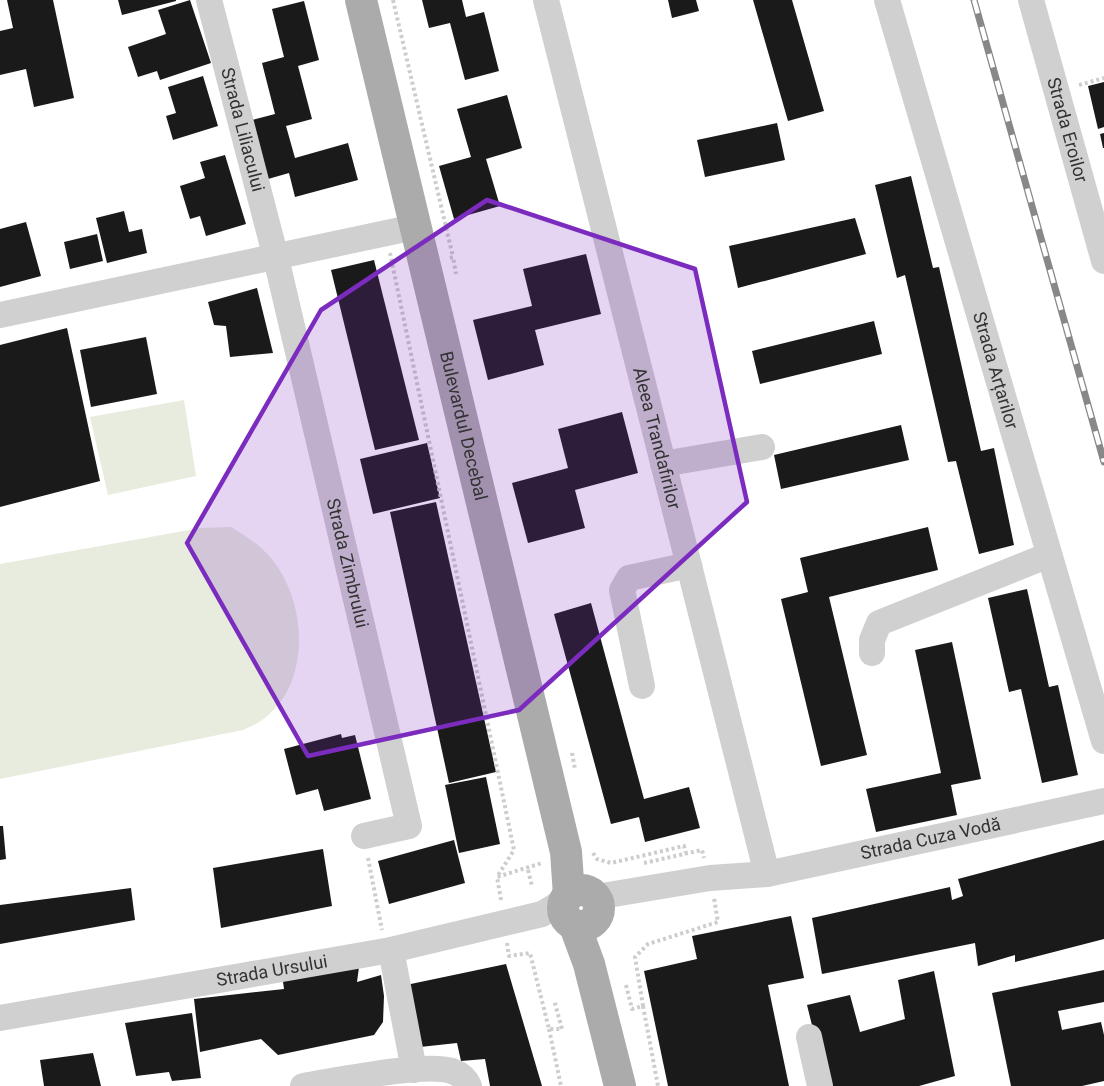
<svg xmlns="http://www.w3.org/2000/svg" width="1104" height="1086" viewBox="0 0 1104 1086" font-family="Roboto,sans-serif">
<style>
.garden{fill:#e7ecdf}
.building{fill:#1a1a1a}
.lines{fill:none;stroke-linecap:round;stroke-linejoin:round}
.path{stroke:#cdcdcd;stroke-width:4;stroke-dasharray:3 3;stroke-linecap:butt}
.minor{stroke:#d0d0d0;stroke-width:26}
.major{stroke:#ababab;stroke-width:32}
.rail-casing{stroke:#888;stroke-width:7}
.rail{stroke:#fff;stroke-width:4.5;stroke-dasharray:14;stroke-linecap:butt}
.marked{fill:#7b2cbf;fill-opacity:0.2;stroke:#7b2cbf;stroke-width:4.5;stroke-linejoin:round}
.labels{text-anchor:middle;stroke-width:6;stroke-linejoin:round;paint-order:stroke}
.street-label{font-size:18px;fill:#333;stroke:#fff}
</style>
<rect width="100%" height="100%" fill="#fff"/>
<path class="garden" d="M 184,400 L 196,476 L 108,495 L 90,417 Z
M 231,527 C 250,538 267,550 279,569 C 312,621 307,706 243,730 L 0,779 L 0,564 L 200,528 Z"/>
<path class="building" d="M 7,0 L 53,0 L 74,98 L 34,107 L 26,69 L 0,75 L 0,31 L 13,28 Z
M 118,0 L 176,0 L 176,1 L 122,15 Z
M 190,0 L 211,63 L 160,80 L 157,71 L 138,77 L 128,47 L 166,34 L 158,10 Z
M 422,0 L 462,0 L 466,17 L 484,12 L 499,71 L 465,80 L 450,23 L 429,28 Z
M 668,0 L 696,0 L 699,11 L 672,18 Z
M 753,0 L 792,0 L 824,111 L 788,121 Z
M 304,1 L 319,60 L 298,66 L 312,119 L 286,126 L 295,158 L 348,143 L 358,180 L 295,197 L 289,173 L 268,179 L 252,120 L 275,114 L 262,63 L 284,57 L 272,9 Z
M 203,76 L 218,126 L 173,140 L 166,116 L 176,113 L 168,87 Z
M 1104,82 L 1104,127 L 1098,129 L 1088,86 Z
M 507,95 L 522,148 L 486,159 L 500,206 L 454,219 L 439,166 L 471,157 L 457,109 Z
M 777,123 L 785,160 L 705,177 L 697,140 Z
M 1104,133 L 1104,148 L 1103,148 L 1100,134 Z
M 225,155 L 246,224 L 206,236 L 200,216 L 190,219 L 180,186 L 205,178 L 200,162 Z
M 911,176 L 933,268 L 939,267 L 981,451 L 994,448 L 1014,545 L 979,554 L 956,461 L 948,462 L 905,275 L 897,278 L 875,185 Z
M 124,211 L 129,232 L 142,229 L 147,253 L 107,263 L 96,218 Z
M 855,218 L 866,254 L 738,288 L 729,246 Z
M 26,222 L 41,276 L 0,287 L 0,229 Z
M 97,234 L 103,261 L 70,269 L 64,242 Z
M 586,254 L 601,314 L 535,330 L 544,365 L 488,380 L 473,320 L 532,306 L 523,269 Z
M 374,260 L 419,440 L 375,450 L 331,270 Z
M 257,288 L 273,353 L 230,357 L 226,326 L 214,325 L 208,302 Z
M 874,321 L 882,354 L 760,384 L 752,351 Z
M 67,328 L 100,481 L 0,507 L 0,345 Z
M 146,337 L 157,394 L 91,407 L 80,350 Z
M 622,412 L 638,473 L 575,490 L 585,528 L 528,543 L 512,483 L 568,468 L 558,429 Z
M 901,425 L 909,460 L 781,489 L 774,455 Z
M 427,443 L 440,498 L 373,514 L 360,459 Z
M 436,502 L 496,772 L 449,783 L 390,512 Z
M 928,527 L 938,570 L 829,597 L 867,755 L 821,766 L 781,599 L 808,592 L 800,558 Z
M 1027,589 L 1049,687 L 1058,685 L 1078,775 L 1042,783 L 1021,689 L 1009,692 L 988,598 Z
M 591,603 L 644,799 L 689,787 L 700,828 L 645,842 L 639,817 L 611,824 L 554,614 Z
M 952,642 L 981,779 L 951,785 L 957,815 L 876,832 L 866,789 L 941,773 L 915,650 Z
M 341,734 L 342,738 L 355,735 L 371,799 L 324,811 L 318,789 L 296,795 L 284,749 Z
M 486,777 L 500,844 L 459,853 L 445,785 Z
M 0,826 L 3,826 L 6,859 L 0,860 Z
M 454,840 L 465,883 L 389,904 L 378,861 Z
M 1104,840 L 1104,939 L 1015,962 L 1015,955 L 978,966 L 975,943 L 822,974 L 812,918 L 950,887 L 952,900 L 963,896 L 958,879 Z
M 323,849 L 332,906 L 221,928 L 213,868 Z
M 131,888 L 135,920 L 0,944 L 0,905 Z
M 791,916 L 804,978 L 768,985 L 789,1086 L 668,1086 L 644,971 L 697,959 L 692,936 Z
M 506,964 L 542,1086 L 490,1086 L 485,1059 L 461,1061 L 457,1043 L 420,1047 L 406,985 Z
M 359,967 L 357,982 L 381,975 L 384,996 L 383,1022 L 374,1035 L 278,1055 L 261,1039 L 200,1052 L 194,999 L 284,989 L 282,974 Z
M 1104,970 L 1104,1002 L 1058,1011 L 1062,1030 L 1101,1022 L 1104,1035 L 1104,1081 L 1082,1086 L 1011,1086 L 992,993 Z
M 934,971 L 955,1076 L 919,1086 L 827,1086 L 807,1005 L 850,995 L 860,1032 L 905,1019 L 898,980 Z
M 192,1013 L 201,1078 L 172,1081 L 169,1072 L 136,1076 L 125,1023 Z
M 93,1053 L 101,1086 L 44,1086 L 40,1060 Z"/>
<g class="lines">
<path class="path" d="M 393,0 L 453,257
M 1079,85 L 1104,78
M 390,253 L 514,850 L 497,877
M 450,258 L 453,257 L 456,274
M 572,753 L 575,769
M 593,853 L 597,859 L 611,863 L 684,846 L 686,853
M 368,858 L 382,930
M 644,863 L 702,850 L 704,858
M 528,870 L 532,886
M 501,900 L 497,877 L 542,863
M 507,943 L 509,956 L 530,953 L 549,1029 L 562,1029 L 554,1000
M 626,985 L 632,1009 L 643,1006 L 635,957 L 648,944 L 718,922 L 714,898
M 643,1006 L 658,1086
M 549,1029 L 561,1086"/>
<g class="minor">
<path id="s1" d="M 209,0 L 276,258 L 409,826 L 364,836"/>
<path id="s2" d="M 546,0 L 767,874"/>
<path id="s3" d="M 887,0 L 1104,741"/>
<path id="s4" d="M 1031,0 L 1104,261"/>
<path d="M 0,315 L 415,227"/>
<path d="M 663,464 L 762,447"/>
<path d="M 872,653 L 872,640 L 879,623 L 1049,555"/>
<path d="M 642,686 L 622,590 L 629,578 L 689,565"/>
<path id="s5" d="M 596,897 L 710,878 L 767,874 L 1104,801"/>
<path d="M 391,950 L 414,1070"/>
<path id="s6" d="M 0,1018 L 391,950 L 542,914 L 565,900"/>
<path d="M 809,1037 L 820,1086"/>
<path d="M 303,1086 C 335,1081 424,1062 452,1071 C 460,1074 466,1079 469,1086"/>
</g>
<g class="major">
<path id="s7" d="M 361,0 L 566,852 L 569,895"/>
<circle cx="581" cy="908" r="18"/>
<path d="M 575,926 L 589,964 L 620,1086"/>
</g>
<g class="rail-casing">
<path id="rail" d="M 974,0 L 1104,462"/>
</g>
<use href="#rail" class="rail"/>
</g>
<path class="marked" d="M 487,200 L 695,269 L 747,502 L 519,710 L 308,756 L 187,543 L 321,310 Z"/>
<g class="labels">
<g class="street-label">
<text dy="6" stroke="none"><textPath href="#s1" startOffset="134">Strada Liliacului</textPath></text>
<text dy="6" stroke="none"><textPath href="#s4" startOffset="135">Strada Eroilor</textPath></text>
<text dy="6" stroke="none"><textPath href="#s3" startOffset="386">Strada Arțarilor</textPath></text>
<text dy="6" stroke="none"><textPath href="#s7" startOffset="438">Bulevardul Decebal</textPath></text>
<text dy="6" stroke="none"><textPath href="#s2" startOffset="452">Aleea Trandafirilor</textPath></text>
<text dy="6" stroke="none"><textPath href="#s1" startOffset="580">Strada Zimbrului</textPath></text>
<text dy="6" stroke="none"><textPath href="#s5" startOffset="340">Strada Cuza Vodă</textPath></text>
<text dy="6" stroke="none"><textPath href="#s6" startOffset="276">Strada Ursului</textPath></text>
</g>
</g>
</svg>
